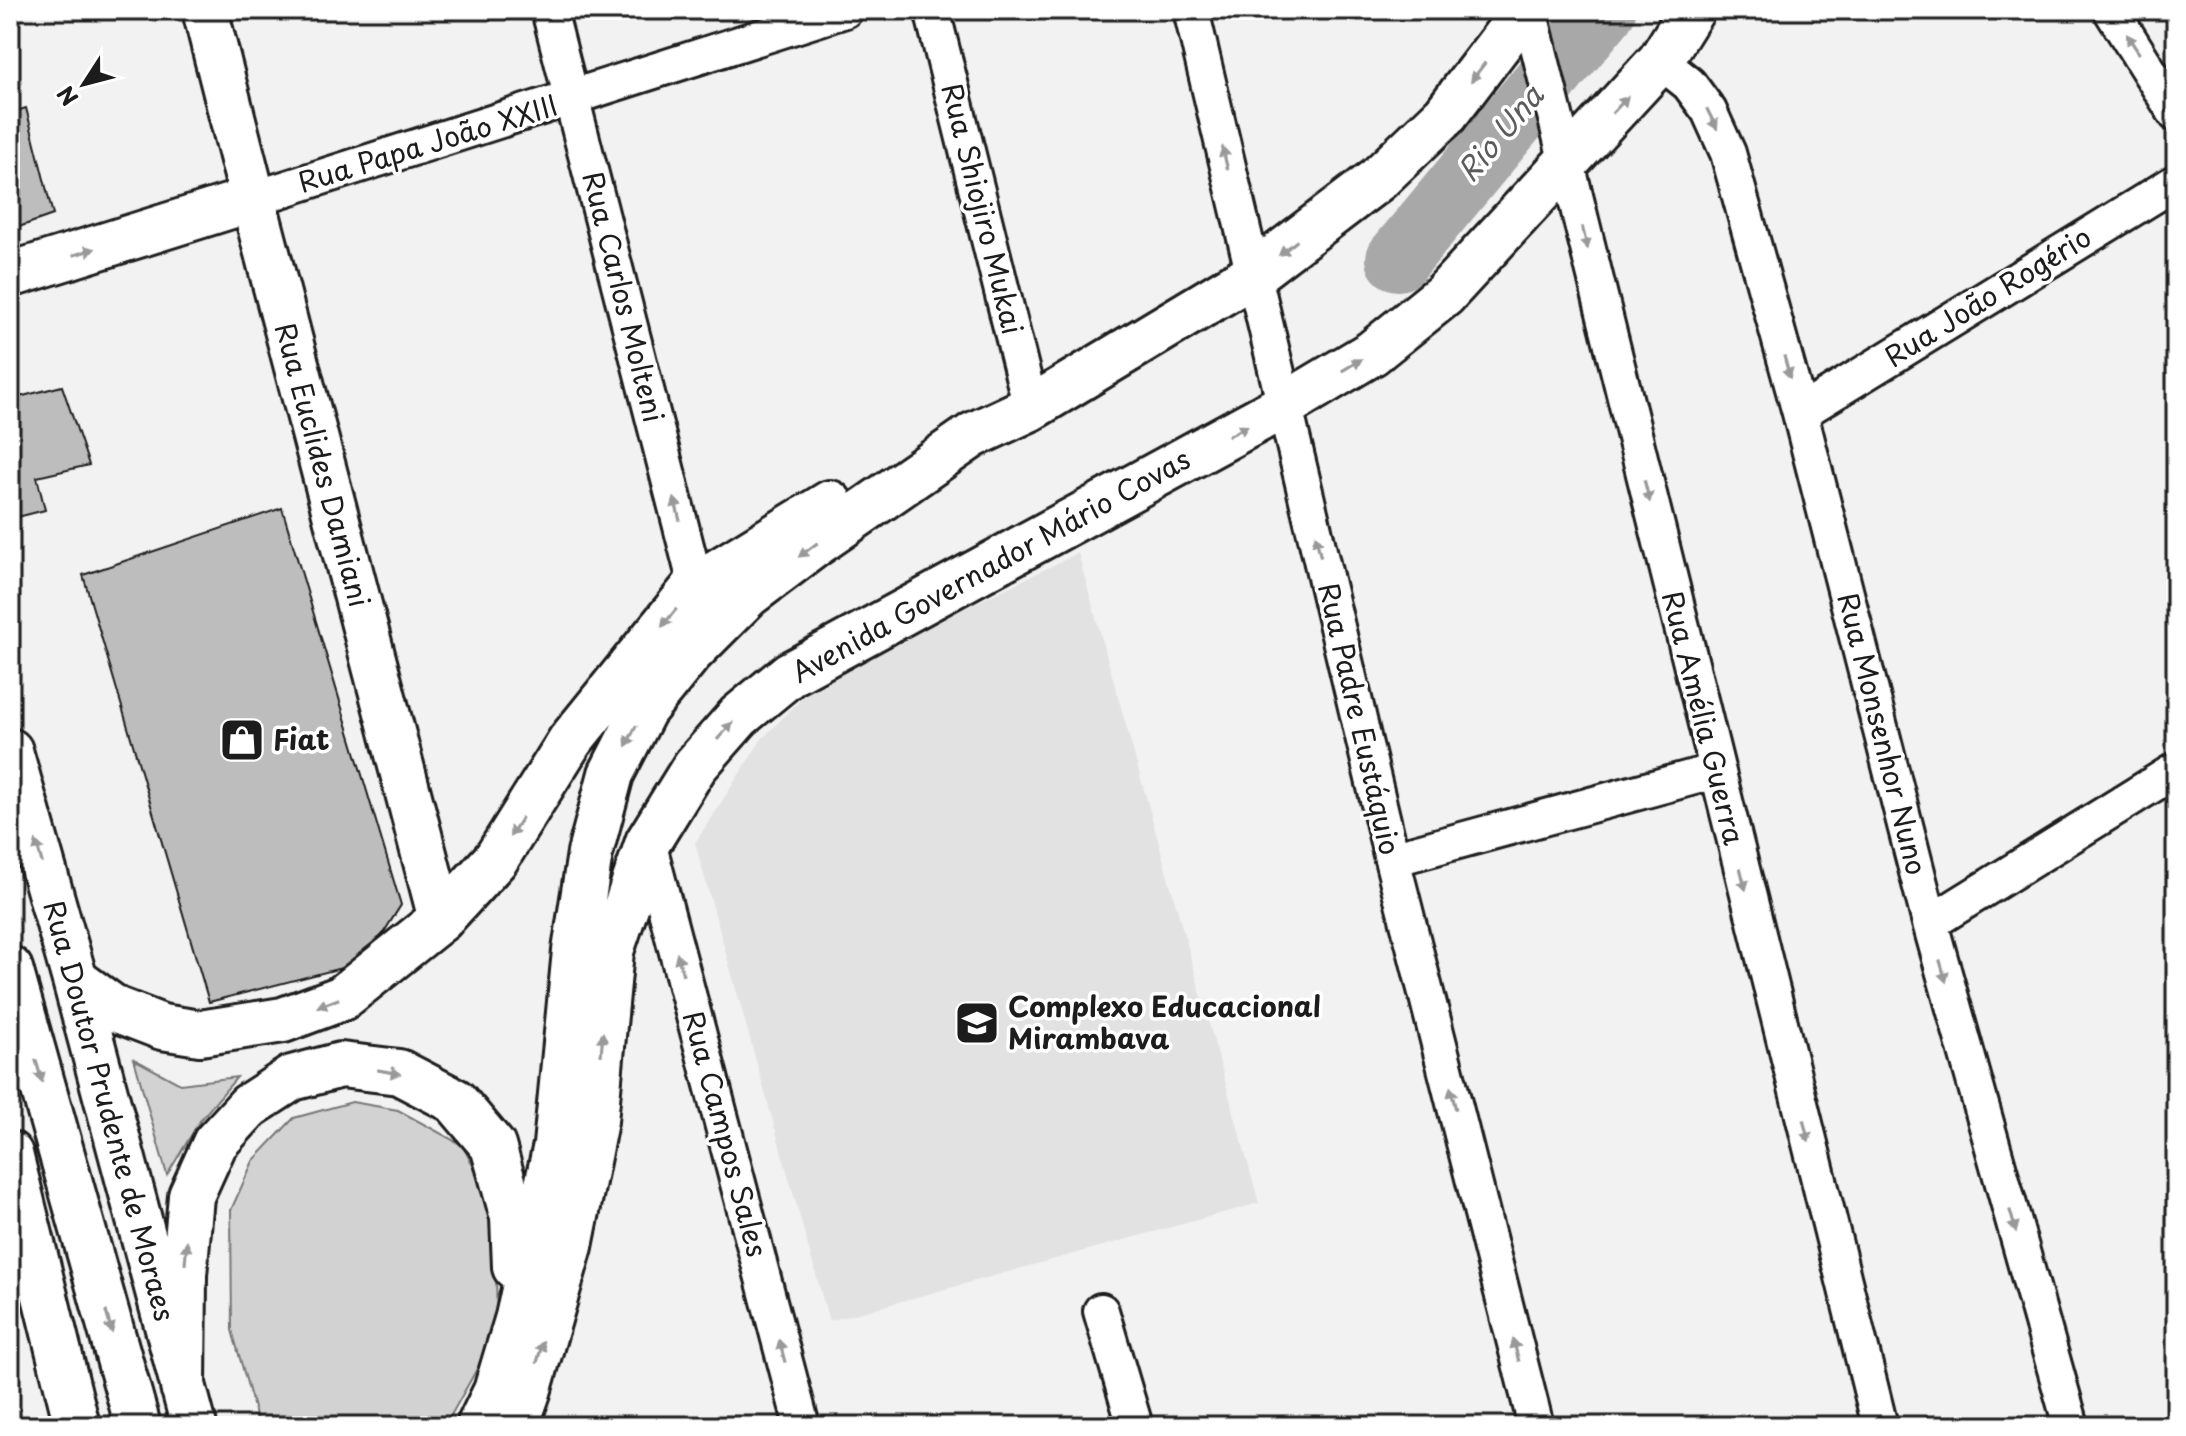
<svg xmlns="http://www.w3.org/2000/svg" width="2186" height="1436" viewBox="0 0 2186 1436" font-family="'Playpen Sans',sans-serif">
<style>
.built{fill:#e2e2e2}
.green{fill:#d2d2d2;stroke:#777;stroke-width:2}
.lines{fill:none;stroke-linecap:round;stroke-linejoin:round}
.river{stroke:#a8a8a8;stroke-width:64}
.building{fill:#bdbdbd;stroke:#1c1c1c;stroke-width:2}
.street-casing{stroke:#1c1c1c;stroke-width:40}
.secondary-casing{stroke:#1c1c1c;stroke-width:50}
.highway-casing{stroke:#1c1c1c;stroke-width:50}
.street{stroke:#fff;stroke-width:34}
.secondary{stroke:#fff;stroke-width:44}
.highway{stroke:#fff;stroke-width:44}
.oneway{fill:#999}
.labels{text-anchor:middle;stroke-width:7;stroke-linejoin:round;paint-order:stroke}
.street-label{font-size:28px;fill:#1c1c1c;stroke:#fff}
.poi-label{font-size:28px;font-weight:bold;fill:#1c1c1c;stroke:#fff;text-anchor:start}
.water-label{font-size:30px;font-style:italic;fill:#5b5b5b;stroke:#fff}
</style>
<rect width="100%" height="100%" fill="#f2f2f2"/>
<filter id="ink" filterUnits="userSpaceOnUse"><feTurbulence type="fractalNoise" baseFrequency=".0125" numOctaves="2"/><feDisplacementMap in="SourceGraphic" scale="16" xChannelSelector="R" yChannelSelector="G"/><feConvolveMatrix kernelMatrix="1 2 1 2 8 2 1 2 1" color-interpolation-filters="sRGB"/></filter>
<g filter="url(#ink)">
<path class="built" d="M 1078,553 L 1259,1203 L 829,1321 L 695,843 L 762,739 L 822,678 Z"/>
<path class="green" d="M 134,1059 L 180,1084 L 237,1077 L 201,1119 L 167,1175 Z
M 352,1102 L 398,1110 L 462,1145 L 495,1207 L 497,1333 L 445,1426 L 259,1426 L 232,1330 L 231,1210 L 253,1161 L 294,1118 Z"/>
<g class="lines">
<path class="river" d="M 1398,259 L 1604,10"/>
</g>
<path class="building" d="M 26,108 L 53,215 L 10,230 L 10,113 Z
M 10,383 L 15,398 L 62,386 L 89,465 L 37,477 L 45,510 L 10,519 Z
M 282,508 L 401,905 L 365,962 L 209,1002 L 83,575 Z"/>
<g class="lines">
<g class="street-casing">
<path id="street" d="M 549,10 L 696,585
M 932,10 L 1031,408
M 1191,10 L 1392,859 L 1536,1426
M 1529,10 L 1880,1426
M 2111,10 L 2176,114
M 1660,61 L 1689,84 L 1709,111 L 1728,153 L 1800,413 L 1930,923 L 2071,1426
M 253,199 L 845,10
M 1800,413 L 2176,182
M 648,842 L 802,1426
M 1392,859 L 1716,771
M 1930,923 L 2176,770
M 1101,1311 L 1135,1426"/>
</g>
<g class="secondary-casing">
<path id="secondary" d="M 205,10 L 253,199 L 441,919
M 10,275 L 253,199"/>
</g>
<g class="highway-casing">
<path id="highway" d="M 10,751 L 75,980 L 194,1426
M 10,969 L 138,1426
M 75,980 L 115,1009 L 162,1027 L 200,1033 L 283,1020 L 342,998 L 441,919 L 496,859 L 570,741 L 696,585 L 830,503
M 10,1154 L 77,1426
M 183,1387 L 184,1275 L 191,1196 L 215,1143 L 249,1106 L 292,1078 L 341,1065 L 399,1072 L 455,1101 L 493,1146 L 513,1217 L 515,1267
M 479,1426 L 496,1391 L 518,1317 L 556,1145 L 575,951 L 590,853 L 611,774 L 644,710 L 690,653 L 748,595 L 813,546 L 973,435 L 1031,408 L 1252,275 L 1378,179 L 1445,115 L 1525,10
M 516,1426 L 528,1392 L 570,1246 L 595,1121 L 611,951 L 648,842 L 695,766 L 739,716 L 790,674 L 1285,405 L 1372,353 L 1444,295 L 1660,61 L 1692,10"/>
</g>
<use href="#street" class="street"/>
<use href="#secondary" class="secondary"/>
<use href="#highway" class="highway"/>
</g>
<defs><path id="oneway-solid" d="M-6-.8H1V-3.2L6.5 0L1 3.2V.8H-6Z" transform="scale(2)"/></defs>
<g class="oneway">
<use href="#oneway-solid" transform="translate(2133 44) rotate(-123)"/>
<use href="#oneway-solid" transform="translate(1478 72) rotate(127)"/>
<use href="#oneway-solid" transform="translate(1620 105) rotate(-47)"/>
<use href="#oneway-solid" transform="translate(1712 119) rotate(63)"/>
<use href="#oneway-solid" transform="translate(1225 158) rotate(-103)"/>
<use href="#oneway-solid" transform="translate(1585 238) rotate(76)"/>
<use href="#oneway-solid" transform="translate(1288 248) rotate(142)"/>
<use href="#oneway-solid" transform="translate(84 252) rotate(-17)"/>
<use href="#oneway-solid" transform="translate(1352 365) rotate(-31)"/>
<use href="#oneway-solid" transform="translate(1787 367) rotate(75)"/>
<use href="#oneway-solid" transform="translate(1238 431) rotate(-28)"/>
<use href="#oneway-solid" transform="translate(1647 491) rotate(76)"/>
<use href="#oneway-solid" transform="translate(677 509) rotate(-104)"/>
<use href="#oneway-solid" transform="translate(1318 546) rotate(-103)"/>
<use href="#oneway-solid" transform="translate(808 550) rotate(143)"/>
<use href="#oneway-solid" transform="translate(669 618) rotate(129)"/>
<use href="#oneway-solid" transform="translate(725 731) rotate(-48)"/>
<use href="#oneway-solid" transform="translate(631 736) rotate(117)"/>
<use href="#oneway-solid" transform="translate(516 827) rotate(122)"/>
<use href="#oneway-solid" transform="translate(39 852) rotate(-106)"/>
<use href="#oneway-solid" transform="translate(1743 879) rotate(76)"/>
<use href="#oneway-solid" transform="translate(680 964) rotate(-105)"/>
<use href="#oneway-solid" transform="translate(1943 971) rotate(74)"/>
<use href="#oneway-solid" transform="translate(328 1003) rotate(159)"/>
<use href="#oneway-solid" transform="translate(602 1044) rotate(-85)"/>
<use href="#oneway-solid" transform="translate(39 1071) rotate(74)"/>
<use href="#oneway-solid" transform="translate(389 1072) rotate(10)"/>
<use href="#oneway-solid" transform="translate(1453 1098) rotate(-104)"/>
<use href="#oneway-solid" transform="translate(1806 1131) rotate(76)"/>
<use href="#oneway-solid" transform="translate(2013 1221) rotate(74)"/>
<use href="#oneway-solid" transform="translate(186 1253) rotate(-85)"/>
<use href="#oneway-solid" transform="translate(109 1322) rotate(74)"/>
<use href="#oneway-solid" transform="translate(1516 1350) rotate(-104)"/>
<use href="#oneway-solid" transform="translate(782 1351) rotate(-105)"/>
<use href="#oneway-solid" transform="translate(540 1352) rotate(-74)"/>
</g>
</g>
<defs>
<g id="shop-square" transform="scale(2.3)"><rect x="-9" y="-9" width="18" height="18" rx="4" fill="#1c1c1c" stroke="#fff"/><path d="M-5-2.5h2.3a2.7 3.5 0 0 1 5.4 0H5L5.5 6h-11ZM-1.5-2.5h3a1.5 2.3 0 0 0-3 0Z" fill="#fff"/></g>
<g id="school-square" transform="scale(2.3)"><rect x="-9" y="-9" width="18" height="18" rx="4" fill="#1c1c1c" stroke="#fff"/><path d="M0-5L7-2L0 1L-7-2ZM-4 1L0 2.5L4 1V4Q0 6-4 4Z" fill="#fff"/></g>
</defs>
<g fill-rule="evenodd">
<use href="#shop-square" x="242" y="740"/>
<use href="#school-square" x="977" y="1023"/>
</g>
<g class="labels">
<g class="street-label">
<text transform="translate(428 144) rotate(-17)" y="10">Rua Papa João XXIII</text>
<text transform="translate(982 209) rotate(76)" y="10">Rua Shiojiro Mukai</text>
<text transform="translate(623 297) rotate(76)" y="10">Rua Carlos Molteni</text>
<text transform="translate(1988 297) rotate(-32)" y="10">Rua João Rogério</text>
<text transform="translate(322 465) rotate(75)" y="10">Rua Euclides Damiani</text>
<text transform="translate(991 566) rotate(-29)" y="10">Avenida Governador Mário Covas</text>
<text transform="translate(1703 718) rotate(76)" y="10">Rua Amélia Guerra</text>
<text transform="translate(1359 719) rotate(77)" y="10">Rua Padre Eustáquio</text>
<text transform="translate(1882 734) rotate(76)" y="10">Rua Monsenhor Nuno</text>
<text transform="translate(109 1111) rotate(75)" y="10">Rua Doutor Prudente de Moraes</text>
<text transform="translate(725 1134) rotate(75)" y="10">Rua Campos Sales</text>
</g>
<g class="poi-label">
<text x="273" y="750">Fiat</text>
<text x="1008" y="1017">Complexo Educacional<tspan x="1008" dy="32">Mirambava</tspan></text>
</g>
<g class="water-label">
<text transform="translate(1501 134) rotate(-50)" y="10">Rio Una</text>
</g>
</g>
<rect width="2186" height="1436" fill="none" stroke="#fff" stroke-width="40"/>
<rect x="20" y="20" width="2146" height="1396" fill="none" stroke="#1c1c1c" stroke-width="3" filter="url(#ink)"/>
<g transform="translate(84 84) rotate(234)" stroke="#ffffff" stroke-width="6" paint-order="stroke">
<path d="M0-6L14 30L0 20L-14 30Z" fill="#1c1c1c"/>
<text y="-12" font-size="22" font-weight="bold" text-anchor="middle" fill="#1c1c1c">N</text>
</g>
</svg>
